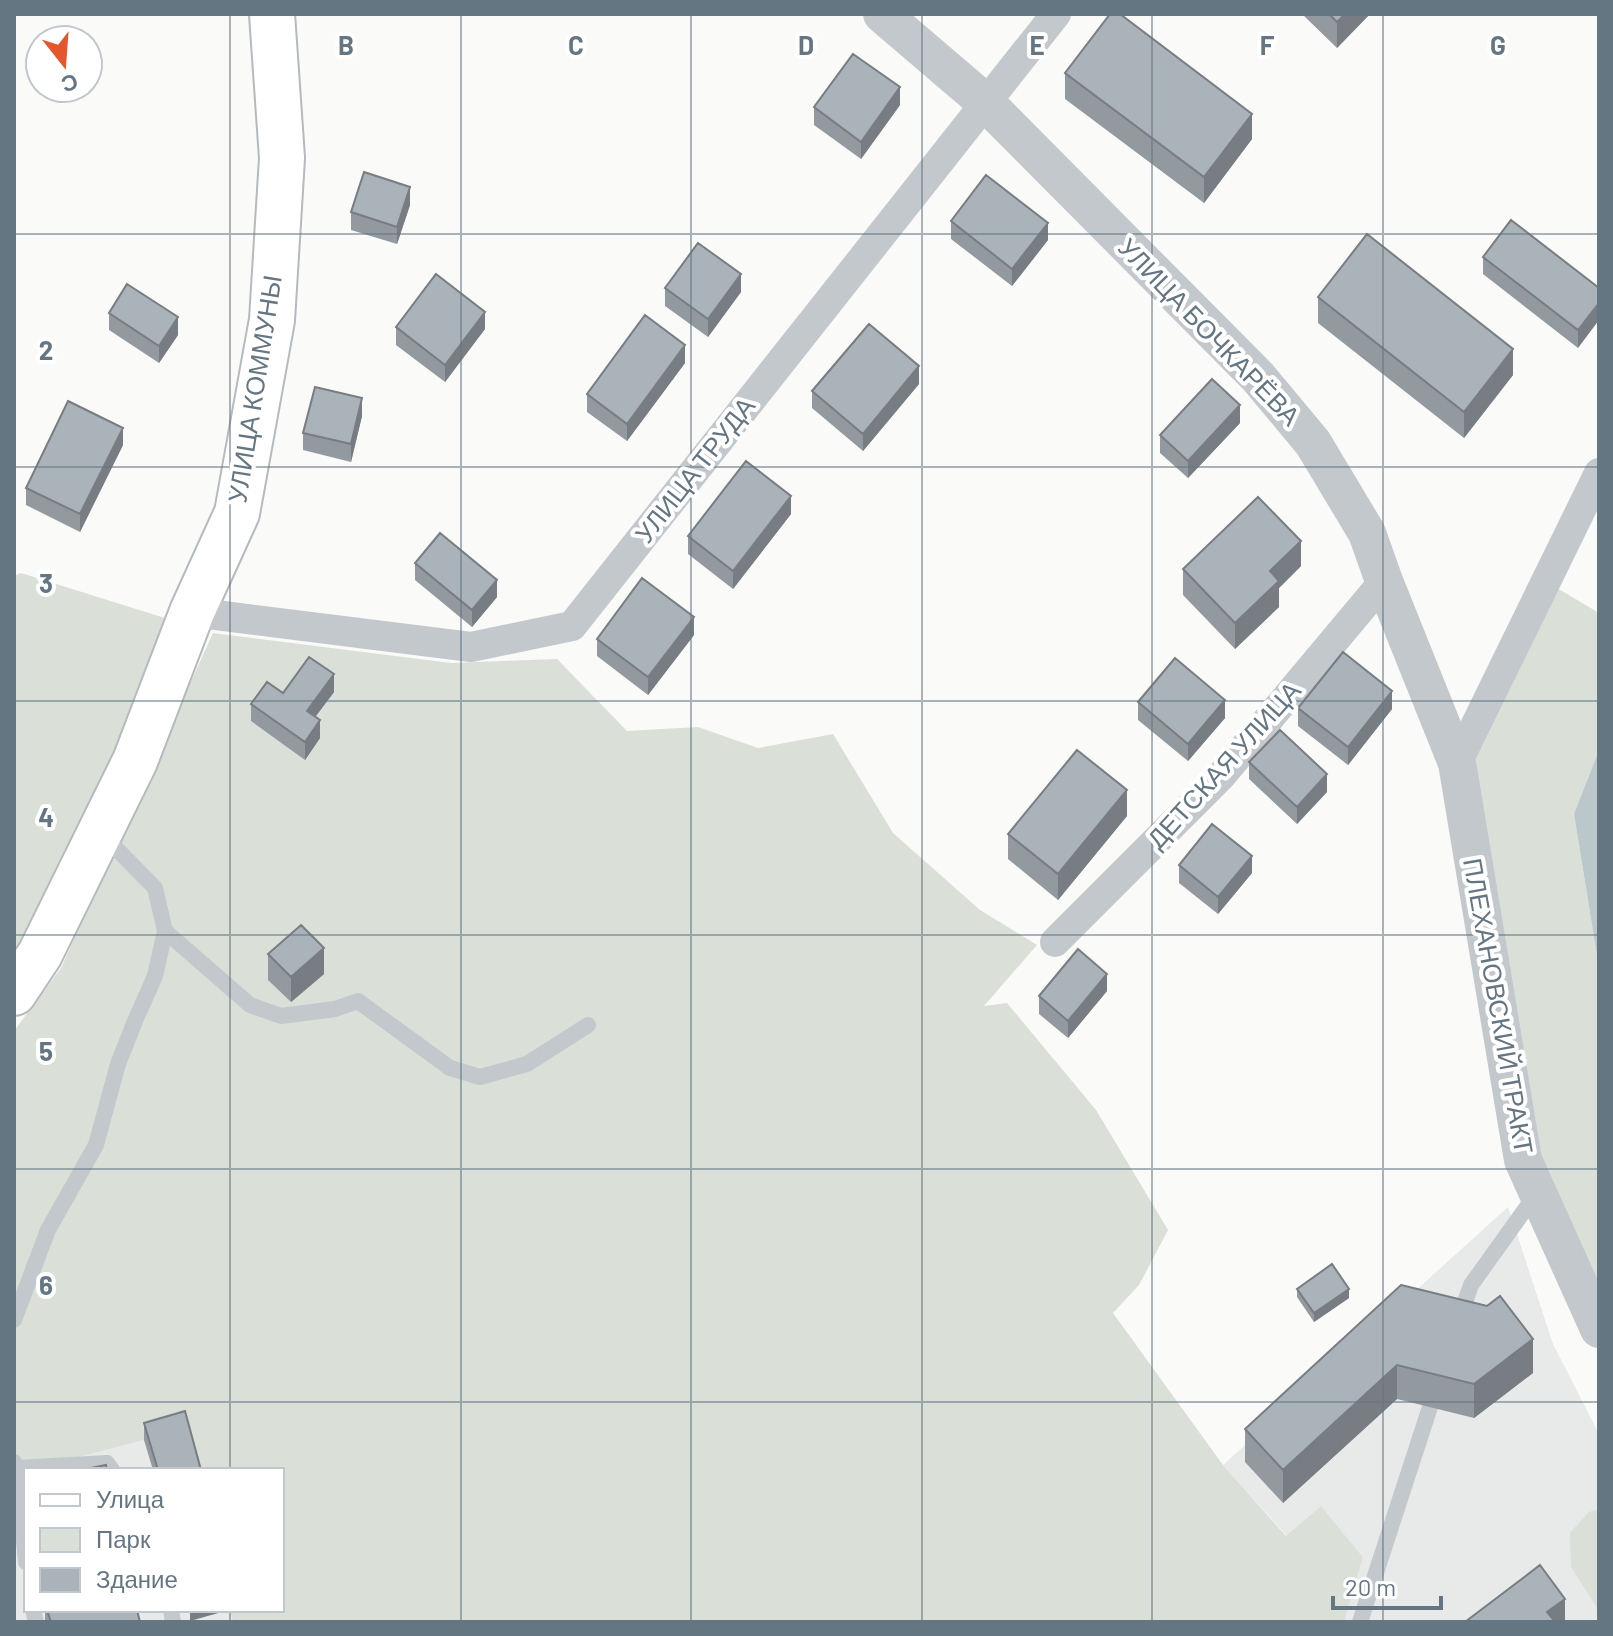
<svg xmlns="http://www.w3.org/2000/svg" width="1613" height="1636" viewBox="0 0 1613 1636" font-family="Barlow,sans-serif">
<style>
.built{fill:#e8e9e9}
.green{fill:#dadfd7}
.water{fill:#bbc7cb}
.lines{fill:none;stroke-linecap:round;stroke-linejoin:round}
.primary-casing{stroke:#b5babe;stroke-width:48}
.service{stroke:#c3c8cc;stroke-width:16}
.minor{stroke:#c3c8cc;stroke-width:30}
.tertiary{stroke:#c3c8cc;stroke-width:38}
.primary{stroke:#fff;stroke-width:44}
.wall{fill:#929a9f}
.shaded-wall{fill:#777d82}
.building{fill:#aab3b9;stroke:#777d82;stroke-width:2}
.grid{fill:none;stroke:#657683;stroke-width:2;stroke-opacity:0.55}
.labels{text-anchor:middle;stroke-width:8;stroke-linejoin:round;paint-order:stroke}
.street-label{font-size:26px;fill:#657683;stroke:#fff}
.grid-label{font-size:26px;text-anchor:middle;font-weight:bold;fill:#657683;stroke:#fff;stroke-width:8;stroke-linejoin:round;paint-order:stroke}
</style>
<rect width="100%" height="100%" fill="#fafaf8"/>
<path class="built" d="M 1508,1207 L 1553,1344 L 1599,1434 L 1599,1622 L 1344,1622 L 1363,1557 L 1321,1506 L 1287,1536 L 1223,1465 Z
M 185,1429 L 196,1470 L 28,1470 L 144,1440 Z
M 26,1471 L 26,1610 L 230,1610 L 233,1622 L 14,1622 L 14,1474 Z"/>
<path class="green" d="M 21,573 L 168,619 L 106,787 L 14,972 L 14,576 Z
M 1557,588 L 1599,613 L 1599,750 L 1574,814 L 1599,968 L 1599,1298 L 1545,1177 L 1473,758 Z
M 213,633 L 451,663 L 557,659 L 627,731 L 698,727 L 758,748 L 833,734 L 893,833 L 980,910 L 1037,945 L 984,1006 L 1007,1003 L 1096,1110 L 1168,1230 L 1139,1285 L 1113,1313 L 1223,1465 L 1286,1536 L 1321,1506 L 1363,1557 L 1344,1622 L 233,1622 L 230,1610 L 282,1610 L 282,1470 L 196,1470 L 144,1440 L 14,1474 L 14,1031 L 61,968 Z
M 1599,1509 L 1599,1611 L 1571,1567 L 1570,1533 L 1589,1512 Z"/>
<path class="water" d="M 1599,750 L 1599,968 L 1574,814 Z"/>
<g class="lines">
<g class="primary-casing">
<path id="primary" d="M 14,993 L 40,954 L 135,761 L 192,612 L 237,513 L 272,320 L 282,158 L 272,14"/>
</g>
<path class="service" d="M 165,931 L 250,1005 L 281,1016 L 335,1009 L 358,1001 L 450,1068 L 480,1077 L 527,1064 L 588,1025
M 1459,1319 L 1471,1285 L 1537,1193
M 14,1320 L 48,1230 L 96,1145 L 118,1064 L 135,1021 L 155,976 L 165,931 L 155,888 L 101,833
M 14,1462 L 17,1468 L 26,1562
M 17,1468 L 107,1463 L 112,1470
M 33,1610 L 36,1622
M 171,1610 L 173,1622
M 1360,1622 L 1430,1407"/>
<path class="minor" d="M 192,612 L 471,647 L 572,626 L 1056,14
M 1457,763 L 1599,473
M 1055,942 L 1221,776 L 1384,581"/>
<path class="tertiary" d="M 882,14 L 985,102 L 1258,377 L 1313,443 L 1367,533 L 1384,581 L 1457,763 L 1523,1160 L 1599,1329"/>
<use href="#primary" class="primary"/>
</g>
<path class="wall" d="M 1302,14 L 1370,14 L 1337,48 Z
M 1065,73 L 1252,139 L 1204,203 L 1065,99 Z
M 900,105 L 861,159 L 814,125 L 814,107 Z
M 410,205 L 397,244 L 351,230 L 351,212 Z
M 951,221 L 1048,240 L 1012,286 L 951,239 Z
M 1483,257 L 1599,288 L 1578,348 L 1483,274 Z
M 665,288 L 741,292 L 708,337 L 665,306 Z
M 1318,297 L 1513,375 L 1464,438 L 1318,323 Z
M 109,313 L 178,335 L 159,363 L 109,330 Z
M 396,327 L 485,329 L 445,382 L 396,345 Z
M 685,363 L 627,441 L 587,412 L 587,394 Z
M 919,384 L 863,451 L 812,408 L 812,391 Z
M 362,416 L 351,462 L 303,450 L 303,433 Z
M 1240,423 L 1188,478 L 1160,453 L 1160,435 Z
M 123,445 L 80,532 L 26,505 L 26,488 Z
M 791,514 L 733,589 L 688,554 L 688,536 Z
M 415,563 L 497,597 L 472,627 L 415,580 Z
M 1301,566 L 1279,588 L 1279,607 L 1235,649 L 1183,595 L 1183,569 Z
M 694,635 L 648,695 L 597,656 L 597,639 Z
M 334,692 L 315,717 L 320,738 L 305,760 L 251,721 L 251,704 L 283,693 Z
M 1138,702 L 1225,718 L 1188,761 L 1138,720 Z
M 1298,708 L 1392,709 L 1348,765 L 1298,726 Z
M 1249,762 L 1327,792 L 1297,824 L 1249,779 Z
M 1127,816 L 1058,900 L 1008,859 L 1008,834 Z
M 1179,865 L 1252,873 L 1218,914 L 1179,883 Z
M 268,954 L 324,974 L 291,1002 L 268,980 Z
M 1107,991 L 1068,1038 L 1039,1014 L 1039,996 Z
M 1401,1285 L 1533,1373 L 1474,1418 L 1397,1399 L 1283,1503 L 1245,1462 L 1245,1429 Z
M 1297,1289 L 1349,1298 L 1314,1322 L 1297,1297 Z
M 144,1423 L 201,1470 L 153,1470 L 144,1440 Z
M 45,1610 L 137,1610 L 140,1622 L 45,1622 Z"/>
<path class="shaded-wall" d="M 1345,14 L 1370,14 L 1337,48 L 1337,22 Z
M 900,87 L 900,105 L 861,159 L 861,142 Z
M 1252,114 L 1252,139 L 1204,203 L 1204,177 Z
M 410,187 L 410,205 L 397,244 L 397,227 Z
M 1048,223 L 1048,240 L 1012,286 L 1012,269 Z
M 741,274 L 741,292 L 708,337 L 708,319 Z
M 1599,303 L 1599,320 L 1578,348 L 1578,330 Z
M 485,312 L 485,329 L 445,382 L 445,365 Z
M 178,317 L 178,335 L 159,363 L 159,346 Z
M 685,345 L 685,363 L 627,441 L 627,424 Z
M 1513,349 L 1513,375 L 1464,438 L 1464,412 Z
M 919,366 L 919,384 L 863,451 L 863,434 Z
M 362,398 L 362,416 L 351,462 L 351,444 Z
M 1240,405 L 1240,423 L 1188,478 L 1188,461 Z
M 123,428 L 123,445 L 80,532 L 80,514 Z
M 791,496 L 791,514 L 733,589 L 733,571 Z
M 1301,541 L 1301,566 L 1279,588 L 1279,607 L 1235,649 L 1235,623 L 1270,571 Z
M 497,580 L 497,597 L 472,627 L 472,610 Z
M 694,617 L 694,635 L 648,695 L 648,677 Z
M 334,674 L 334,692 L 307,728 L 307,711 Z
M 1392,691 L 1392,709 L 1348,765 L 1348,747 Z
M 1225,700 L 1225,718 L 1188,761 L 1188,744 Z
M 320,720 L 320,738 L 305,760 L 305,742 Z
M 1327,774 L 1327,792 L 1297,824 L 1297,807 Z
M 1127,790 L 1127,816 L 1058,900 L 1058,874 Z
M 1252,856 L 1252,873 L 1218,914 L 1218,897 Z
M 324,948 L 324,974 L 291,1002 L 291,977 Z
M 1107,974 L 1107,991 L 1068,1038 L 1068,1021 Z
M 1349,1289 L 1349,1298 L 1314,1322 L 1314,1313 Z
M 1533,1339 L 1533,1373 L 1474,1418 L 1474,1384 Z
M 1397,1365 L 1397,1399 L 1283,1503 L 1283,1470 Z
M 1565,1599 L 1565,1622 L 1547,1622 L 1547,1612 Z
M 190,1610 L 229,1610 L 190,1621 Z"/>
<path class="building" d="M 1110,14 L 1120,14 L 1252,114 L 1204,177 L 1065,73 Z
M 1329,14 L 1345,14 L 1337,22 Z
M 853,54 L 900,87 L 861,142 L 814,107 Z
M 364,172 L 410,187 L 397,227 L 351,212 Z
M 986,175 L 1048,223 L 1012,269 L 951,221 Z
M 1511,220 L 1599,288 L 1599,303 L 1578,330 L 1483,257 Z
M 1367,234 L 1513,349 L 1464,412 L 1318,297 Z
M 698,243 L 741,274 L 708,319 L 665,288 Z
M 436,274 L 485,312 L 445,365 L 396,327 Z
M 127,284 L 178,317 L 159,346 L 109,313 Z
M 645,315 L 685,345 L 627,424 L 587,394 Z
M 869,324 L 919,366 L 863,434 L 812,391 Z
M 1212,379 L 1240,405 L 1188,461 L 1160,435 Z
M 315,387 L 362,398 L 351,444 L 303,433 Z
M 68,401 L 123,428 L 80,514 L 26,488 Z
M 746,461 L 791,496 L 733,571 L 688,536 Z
M 1258,497 L 1301,541 L 1270,571 L 1279,581 L 1235,623 L 1183,569 Z
M 440,533 L 497,580 L 472,610 L 415,563 Z
M 642,578 L 694,617 L 648,677 L 597,639 Z
M 1343,652 L 1392,691 L 1348,747 L 1298,708 Z
M 309,657 L 334,674 L 307,711 L 320,720 L 305,742 L 251,704 L 267,682 L 283,693 Z
M 1175,658 L 1225,700 L 1188,744 L 1138,702 Z
M 1280,730 L 1327,774 L 1297,807 L 1249,762 Z
M 1077,750 L 1127,790 L 1058,874 L 1008,834 Z
M 1212,824 L 1252,856 L 1218,897 L 1179,865 Z
M 301,925 L 324,948 L 291,977 L 268,954 Z
M 1078,949 L 1107,974 L 1068,1021 L 1039,996 Z
M 1332,1264 L 1349,1289 L 1314,1313 L 1297,1289 Z
M 1401,1285 L 1487,1306 L 1500,1296 L 1533,1339 L 1474,1384 L 1397,1365 L 1283,1470 L 1245,1429 Z
M 185,1411 L 201,1470 L 158,1470 L 144,1423 Z
M 106,1465 L 107,1470 L 81,1470 Z
M 1540,1565 L 1565,1599 L 1547,1612 L 1555,1622 L 1465,1622 Z
M 47,1610 L 137,1610 L 140,1622 L 51,1622 Z"/>
<path class="grid" d="M 230,14 L 230,1470M 461,14 L 461,1622M 691,14 L 691,1622M 922,14 L 922,1622M 1152,14 L 1152,1622M 1383,14 L 1383,1622M 14,234 L 1599,234M 14,467 L 1599,467M 14,701 L 1599,701M 14,935 L 1599,935M 14,1169 L 1599,1169M 14,1402 L 1599,1402M 230,1610 L 230,1622"/>
<g class="labels">
<g class="street-label">
<text transform="translate(1209 332) rotate(46)" y="9">УЛИЦА БОЧКАРЁВА</text>
<text transform="translate(255 389) rotate(-81)" y="9">УЛИЦА КОММУНЫ</text>
<text transform="translate(695 470) rotate(-52)" y="9">УЛИЦА ТРУДА</text>
<text transform="translate(1224 765) rotate(-48)" y="9">ДЕТСКАЯ УЛИЦА</text>
<text transform="translate(1498 1006) rotate(80)" y="9">ПЛЕХАНОВСКИЙ ТРАКТ</text>
</g>
</g>
<g class="grid-label">
<text x="346" y="55">B</text>
<text x="576" y="55">C</text>
<text x="806" y="55">D</text>
<text x="1037" y="55">E</text>
<text x="1267" y="55">F</text>
<text x="1498" y="55">G</text>
<text x="46" y="360">2</text>
<text x="46" y="593">3</text>
<text x="46" y="827">4</text>
<text x="46" y="1061">5</text>
<text x="46" y="1295">6</text>
</g>
<rect width="1613" height="1636" fill="none" stroke="#657683" stroke-width="32"/>
<rect x="24" y="1468" width="260" height="144" fill="#ffffff" stroke="#c1c8cd" stroke-width="2"/>
<rect x="40" y="1494" width="40" height="12" fill="#ffffff" stroke="#c1c8cd" stroke-width="2"/>
<text x="96" y="1508" font-size="24" fill="#657683">Улица</text>
<rect x="40" y="1528" width="40" height="24" fill="#dadfd7" stroke="#c1c8cd" stroke-width="2"/>
<text x="96" y="1548" font-size="24" fill="#657683">Парк</text>
<rect x="40" y="1568" width="40" height="24" fill="#aab3b9" stroke="#c1c8cd" stroke-width="2"/>
<text x="96" y="1588" font-size="24" fill="#657683">Здание</text>
<g transform="translate(64 64) rotate(163)"><circle r="38" fill="#ffffff" stroke="#c1c8cd" stroke-width="2"/>
<path d="M0-6L14 30L0 20L-14 30Z" fill="#e4572e"/>
<text y="-12" font-size="22" font-weight="bold" text-anchor="middle" fill="#657683">С</text>
</g>
<path d="M1333 1596v12h108v-12" fill="none" stroke="#657683" stroke-width="4"/>
<text x="1345" y="1596" font-size="24" fill="#657683" stroke="#ffffff" stroke-width="6" paint-order="stroke">20 m</text>
</svg>
